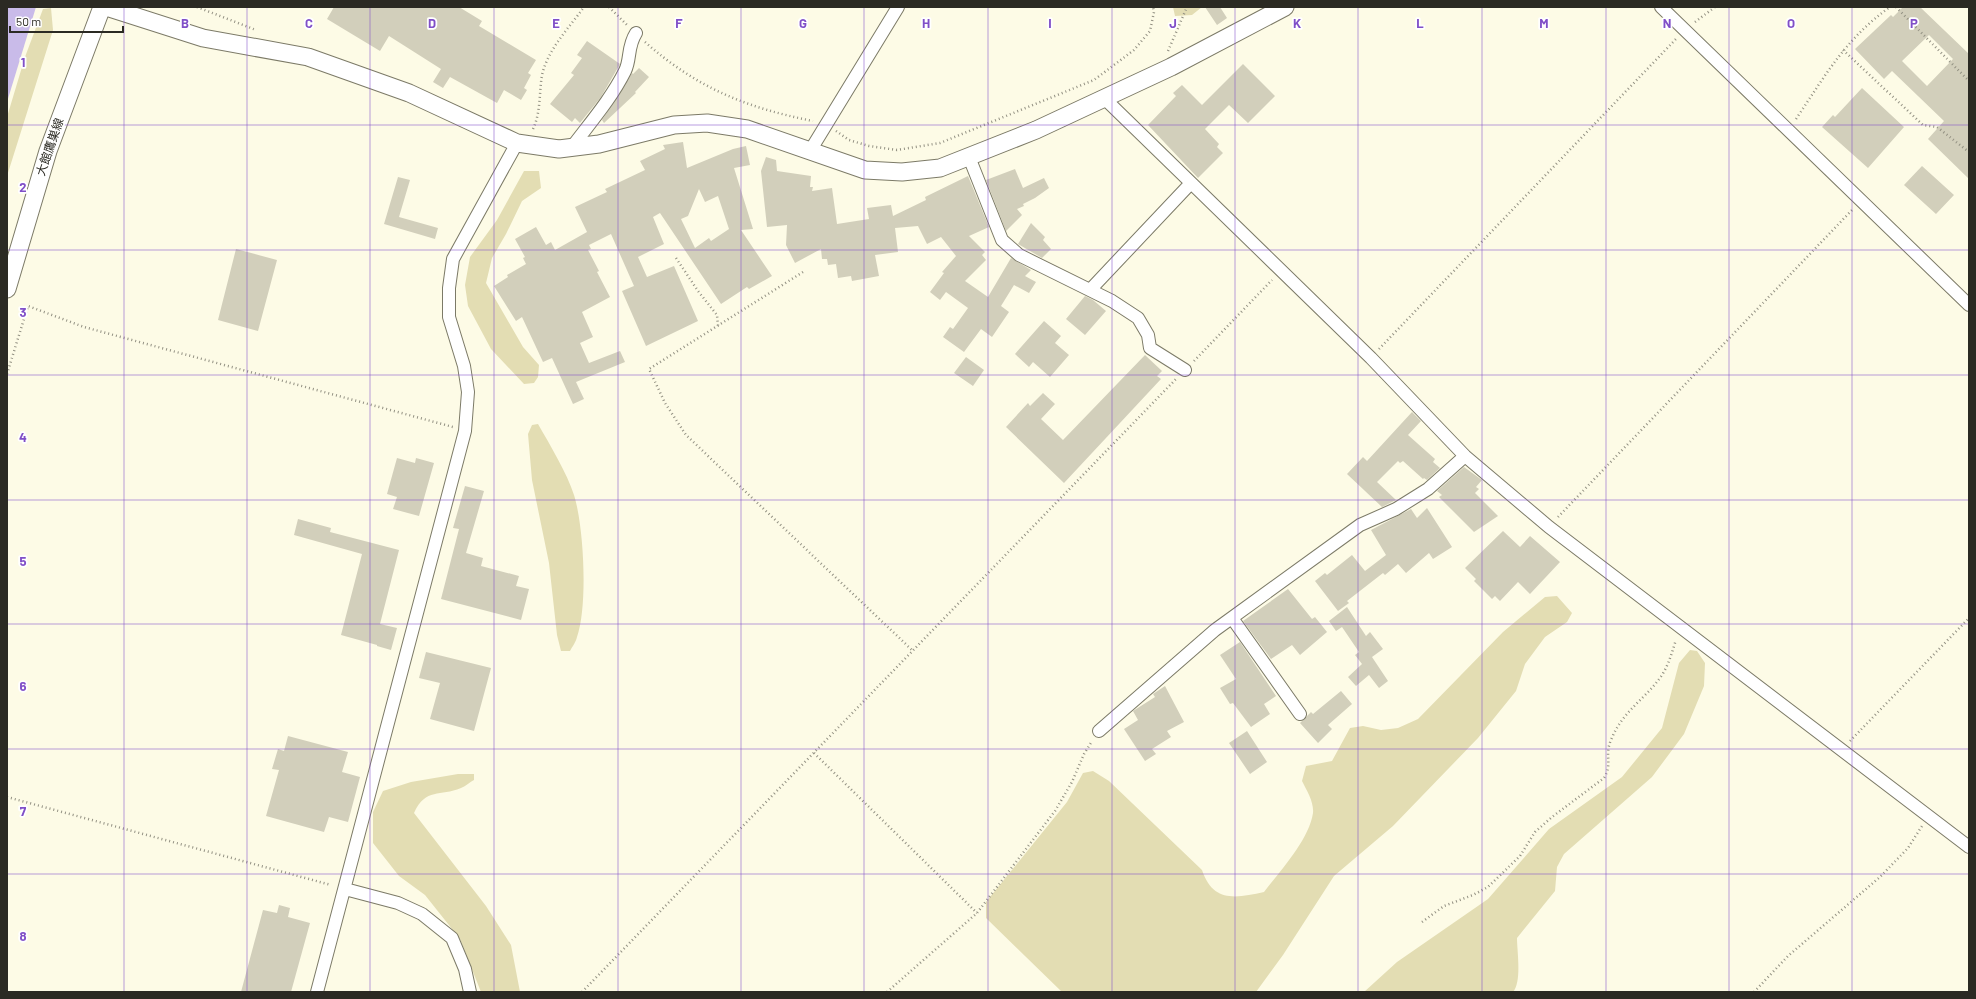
<svg xmlns="http://www.w3.org/2000/svg" width="1976" height="999" viewBox="0 0 1976 999" font-family="Barlow,'Noto Sans JP',sans-serif">
<style>
.green{fill:#e3ddb3}
.water{fill:#c9bbe9}
.building{fill:#d2cfbb;fill-rule:evenodd}
.lines{fill:none;stroke-linecap:round;stroke-linejoin:round}
.street-casing{stroke:#7c7a67;stroke-width:14}
.secondary-casing{stroke:#7c7a67;stroke-width:19}
.path{stroke:#939183;stroke-width:2.5;stroke-dasharray:1 3;stroke-linecap:butt}
.street{stroke:#fff;stroke-width:12}
.secondary{stroke:#fff;stroke-width:17}
.grid{fill:none;stroke:#804fc8;stroke-width:1;stroke-opacity:0.55}
.labels{text-anchor:middle;stroke-width:3.5;stroke-linejoin:round;paint-order:stroke}
.street-label{font-size:12px;fill:#2b2a23;stroke:#fff}
.grid-label{font-size:13px;text-anchor:middle;font-weight:bold;fill:#804fc8;stroke:#fff;stroke-width:3.5;stroke-linejoin:round;paint-order:stroke}
</style>
<rect width="100%" height="100%" fill="#fdfbe6"/>
<path class="green" d="M 1173,7 L 1202,7 L 1192,15 L 1175,16 Z
M 51,8 L 53,30 L 7,176 L 7,117 L 25,57 L 43,9 Z
M 524,171 L 539,171 L 541,188 L 522,201 L 506,234 L 492,258 L 486,283 L 523,347 L 539,365 L 538,377 L 534,383 L 524,384 L 491,349 L 468,306 L 465,285 L 470,257 L 497,220 Z
M 538,424 C 550,445 567,473 574,495 C 584,527 588,606 577,637 C 576,642 572,647 570,651 L 561,651 L 557,635 L 549,563 L 532,480 L 528,434 L 532,425 Z
M 1557,596 L 1572,613 L 1567,622 L 1545,637 L 1525,664 L 1516,691 L 1478,738 L 1393,826 L 1334,876 L 1283,955 L 1256,992 L 1062,992 L 986,918 L 986,902 L 1067,802 L 1083,773 L 1093,771 L 1109,781 L 1202,870 C 1213,903 1236,898 1264,892 C 1280,871 1309,840 1313,813 C 1314,802 1307,791 1302,781 L 1306,766 L 1332,761 L 1350,728 L 1363,726 L 1381,730 L 1398,728 L 1418,719 L 1503,632 L 1545,597 Z
M 1690,650 L 1697,651 L 1705,663 L 1704,686 L 1684,734 L 1652,777 L 1564,854 L 1557,867 L 1555,891 L 1517,938 C 1517,951 1522,982 1513,992 L 1364,992 L 1397,962 L 1488,899 L 1549,829 L 1622,777 L 1662,728 L 1679,663 Z
M 458,774 L 474,774 L 474,780 C 470,782 466,786 461,788 C 440,797 426,787 414,813 L 486,906 L 511,945 L 520,992 L 481,992 L 460,939 L 425,895 L 399,876 L 373,843 L 373,812 L 383,791 L 411,782 Z"/>
<path class="water" d="M 7,7 L 36,7 L 7,102 Z"/>
<path class="building" d="M 334,7 L 459,7 L 482,21 L 479,26 L 536,60 L 528,73 L 531,75 L 524,88 L 527,90 L 521,100 L 504,90 L 497,103 L 450,77 L 443,88 L 433,82 L 441,69 L 389,36 L 380,51 L 327,19 Z
M 1205,7 L 1220,7 L 1227,18 L 1217,25 Z
M 1903,7 L 1920,7 L 1969,54 L 1969,179 L 1928,139 L 1944,121 L 1892,71 L 1884,79 L 1855,49 L 1891,15 L 1893,17 ZM 1929,35 L 1953,59 L 1927,86 L 1902,61 Z
M 587,41 L 620,64 L 601,97 L 580,123 L 575,118 L 572,122 L 550,104 L 574,75 L 571,73 L 582,58 L 577,55 Z
M 1243,64 L 1275,96 L 1248,123 L 1229,105 L 1205,129 L 1219,144 L 1217,147 L 1223,153 L 1198,178 L 1148,125 L 1176,96 L 1173,93 L 1182,85 L 1202,105 Z
M 639,68 L 649,77 L 635,92 L 636,93 L 604,123 L 602,120 L 632,73 L 633,74 Z
M 1862,88 L 1904,127 L 1868,168 L 1822,127 L 1833,115 L 1835,117 Z
M 683,142 L 687,168 L 733,149 L 746,146 L 750,165 L 734,168 L 753,229 L 741,230 L 772,276 L 749,289 L 747,287 L 721,304 L 660,213 L 653,217 L 664,244 L 638,257 L 647,277 L 674,266 L 698,321 L 646,346 L 622,291 L 634,286 L 611,234 L 589,245 L 591,249 L 588,250 L 599,271 L 597,272 L 610,297 L 582,312 L 593,337 L 580,343 L 589,363 L 620,351 L 625,362 L 576,382 L 584,399 L 573,404 L 552,358 L 543,362 L 522,317 L 516,321 L 494,286 L 508,277 L 507,275 L 526,264 L 523,258 L 525,257 L 515,239 L 536,227 L 546,245 L 551,242 L 555,250 L 587,232 L 575,207 L 607,192 L 605,189 L 645,170 L 640,161 L 665,149 L 663,145 ZM 699,189 L 705,202 L 718,196 L 729,229 L 711,241 L 709,238 L 695,248 L 681,219 L 688,216 Z
M 766,157 L 776,160 L 777,171 L 811,176 L 810,187 L 813,187 L 812,191 L 832,188 L 837,224 L 869,219 L 867,208 L 891,205 L 893,216 L 926,200 L 925,197 L 968,176 L 989,227 L 969,236 L 985,252 L 982,255 L 986,260 L 965,281 L 988,297 L 1011,258 L 1031,270 L 1025,276 L 1036,282 L 1029,293 L 1014,285 L 1001,306 L 1009,312 L 992,337 L 981,329 L 964,352 L 943,337 L 950,327 L 953,329 L 968,308 L 946,292 L 940,300 L 930,292 L 944,273 L 942,272 L 956,256 L 941,237 L 927,244 L 918,226 L 895,228 L 898,252 L 875,255 L 879,276 L 852,281 L 851,276 L 838,278 L 836,264 L 828,265 L 827,259 L 822,259 L 821,249 L 795,263 L 786,245 L 787,225 L 767,227 L 761,171 Z
M 1922,166 L 1954,195 L 1936,214 L 1904,185 Z
M 1015,169 L 1023,188 L 1044,178 L 1049,188 L 1035,198 L 1023,204 L 1024,206 L 1017,209 L 1022,215 L 1006,231 L 986,180 Z
M 398,177 L 410,180 L 399,217 L 438,228 L 435,239 L 384,224 Z
M 1031,223 L 1045,237 L 1043,240 L 1051,249 L 1042,258 L 1018,244 Z
M 236,249 L 277,260 L 258,331 L 218,320 Z
M 1085,296 L 1093,300 L 1106,311 L 1085,335 L 1066,319 Z
M 1044,321 L 1061,336 L 1055,343 L 1069,355 L 1050,377 L 1033,362 L 1029,367 L 1015,354 Z
M 1145,355 L 1162,371 L 1157,376 L 1161,379 L 1064,483 L 1006,427 L 1028,403 L 1030,406 L 1043,393 L 1055,404 L 1041,419 L 1063,440 Z
M 966,357 L 984,370 L 973,386 L 954,373 Z
M 1412,412 L 1421,421 L 1408,435 L 1435,459 L 1433,462 L 1440,468 L 1427,480 L 1424,478 L 1423,479 L 1403,461 L 1400,463 L 1398,461 L 1377,482 L 1396,500 L 1382,507 L 1347,474 L 1363,457 L 1367,461 Z
M 397,458 L 415,463 L 416,458 L 434,463 L 419,516 L 393,509 L 397,497 L 387,494 Z
M 1464,467 L 1482,480 L 1476,487 L 1479,489 L 1475,493 L 1498,516 L 1474,532 L 1439,497 L 1442,495 L 1437,491 Z
M 465,486 L 484,491 L 466,553 L 483,558 L 481,566 L 519,576 L 516,586 L 529,589 L 521,620 L 441,599 L 459,529 L 453,528 Z
M 1427,508 L 1452,547 L 1433,559 L 1429,553 L 1406,573 L 1398,564 L 1385,575 L 1383,573 L 1347,601 L 1349,603 L 1338,611 L 1315,581 L 1325,573 L 1327,575 L 1352,555 L 1365,571 L 1386,555 L 1371,530 L 1411,509 L 1417,518 Z
M 298,519 L 331,528 L 330,532 L 399,550 L 380,624 L 397,628 L 391,650 L 377,646 L 377,645 L 341,635 L 362,554 L 294,535 Z
M 1503,531 L 1520,547 L 1530,536 L 1560,562 L 1530,594 L 1518,582 L 1500,601 L 1495,596 L 1492,599 L 1474,581 L 1476,579 L 1465,568 Z
M 1288,589 L 1312,619 L 1315,617 L 1327,632 L 1300,655 L 1292,645 L 1271,659 L 1243,621 Z
M 1347,607 L 1366,636 L 1370,632 L 1383,649 L 1372,657 L 1388,681 L 1379,688 L 1369,675 L 1356,686 L 1348,677 L 1362,664 L 1355,655 L 1359,652 L 1342,627 L 1336,631 L 1329,621 Z
M 1240,642 L 1276,696 L 1264,704 L 1270,714 L 1251,727 L 1233,703 L 1230,704 L 1220,688 L 1236,679 L 1220,655 Z
M 426,652 L 491,668 L 474,731 L 430,719 L 440,683 L 419,678 Z
M 1165,686 L 1184,722 L 1167,731 L 1171,737 L 1152,749 L 1156,754 L 1145,761 L 1124,729 L 1138,720 L 1133,711 L 1155,697 L 1153,694 Z
M 1341,691 L 1352,704 L 1328,725 L 1332,729 L 1318,743 L 1300,723 L 1311,712 L 1313,714 Z
M 1247,731 L 1267,762 L 1250,774 L 1229,743 Z
M 288,736 L 348,752 L 342,772 L 360,777 L 348,822 L 329,817 L 324,832 L 266,816 L 279,770 L 272,769 L 278,749 L 284,751 Z
M 279,905 L 290,908 L 288,917 L 310,923 L 291,992 L 241,992 L 263,910 L 277,913 Z"/>
<g class="lines">
<g class="street-casing">
<path id="street" d="M 1661,7 L 1969,305
M 1105,99 L 1371,358 L 1465,456 L 1549,527 L 1969,847
M 572,147 C 590,123 611,99 625,71 C 631,59 627,47 636,33
M 810,151 L 898,7
M 969,157 L 1002,240 L 1019,255 L 1112,301 L 1138,318 L 1148,335 L 1150,348 L 1185,370
M 1090,290 L 1191,183
M 1232,618 L 1300,714
M 1099,731 L 1215,630 L 1360,525 L 1396,509 L 1428,489 L 1465,456
M 345,889 L 398,903 L 422,914 L 452,938 L 465,969 L 470,992
M 317,992 L 465,431 L 468,392 L 464,366 L 449,317 L 449,288 L 453,259 L 517,143"/>
</g>
<g class="secondary-casing">
<path id="secondary" d="M 106,7 L 203,38 L 308,57 L 409,93 L 517,143 L 559,149 L 599,144 L 674,125 L 707,123 L 747,129 L 865,170 L 902,172 L 940,168 L 1036,130 L 1171,67 L 1285,7
M 7,289 L 48,151 L 102,7"/>
</g>
<path class="path" d="M 197,7 L 256,30
M 609,7 L 627,25
M 1896,7 L 1969,81
M 1695,22 L 1715,7
M 645,42 C 697,88 747,108 813,121
M 1843,50 L 1923,125 L 1937,127 L 1969,152
M 1168,51 L 1187,7
M 1796,119 C 1825,76 1846,38 1890,7
M 533,129 C 541,112 539,93 542,75 C 548,49 569,28 584,7
M 836,131 L 849,140 L 869,146 L 897,150 L 940,143 L 1094,80 L 1134,50 L 1150,31 L 1154,12 L 1153,7
M 676,258 L 698,291 L 717,315 L 718,326
M 803,272 L 649,369 L 665,403 L 686,435 L 913,651
M 1379,349 L 1676,39
M 1194,361 L 1272,280
M 7,374 L 28,306 L 84,327 L 453,427
M 1558,517 L 1853,209
M 1850,741 L 1969,618
M 814,753 L 977,913
M 7,797 L 331,885
M 1422,922 L 1444,906 L 1473,895 L 1488,887 L 1520,856 L 1535,832 L 1552,817 L 1604,778 C 1613,763 1604,756 1611,740 C 1623,710 1646,699 1662,675 C 1669,664 1672,652 1676,640
M 582,992 L 1176,379
M 887,992 L 977,913 L 1055,811 L 1072,782 L 1084,754 L 1092,741
M 1754,992 L 1788,956 L 1880,877 L 1908,848 L 1922,826"/>
<use href="#street" class="street"/>
<use href="#secondary" class="secondary"/>
</g>
<path class="grid" d="M 124,7 L 124,992M 247,7 L 247,992M 370,7 L 370,992M 494,7 L 494,992M 618,7 L 618,992M 741,7 L 741,992M 864,7 L 864,992M 988,7 L 988,992M 1112,7 L 1112,992M 1235,7 L 1235,992M 1358,7 L 1358,992M 1482,7 L 1482,992M 1606,7 L 1606,992M 1729,7 L 1729,992M 1852,7 L 1852,992M 7,125 L 1969,125M 7,250 L 1969,250M 7,375 L 1969,375M 7,500 L 1969,500M 7,624 L 1969,624M 7,749 L 1969,749M 7,874 L 1969,874"/>
<g class="labels">
<g class="street-label">
<text transform="translate(50 147) rotate(-71)" y="4">大館鷹巣線</text>
</g>
</g>
<g class="grid-label">
<text x="185" y="28">B</text>
<text x="309" y="28">C</text>
<text x="432" y="28">D</text>
<text x="556" y="28">E</text>
<text x="679" y="28">F</text>
<text x="803" y="28">G</text>
<text x="926" y="28">H</text>
<text x="1050" y="28">I</text>
<text x="1173" y="28">J</text>
<text x="1297" y="28">K</text>
<text x="1420" y="28">L</text>
<text x="1544" y="28">M</text>
<text x="1667" y="28">N</text>
<text x="1791" y="28">O</text>
<text x="1914" y="28">P</text>
<text x="23" y="67">1</text>
<text x="23" y="192">2</text>
<text x="23" y="317">3</text>
<text x="23" y="442">4</text>
<text x="23" y="566">5</text>
<text x="23" y="691">6</text>
<text x="23" y="816">7</text>
<text x="23" y="941">8</text>
</g>
<rect width="1976" height="999" fill="none" stroke="#2b2a23" stroke-width="16"/>
<path d="M10 26v6h113v-6" fill="none" stroke="#2b2a23" stroke-width="2"/>
<text x="16" y="26" font-size="12" fill="#2b2a23" stroke="#ffffff" stroke-width="3" paint-order="stroke">50 m</text>
</svg>
